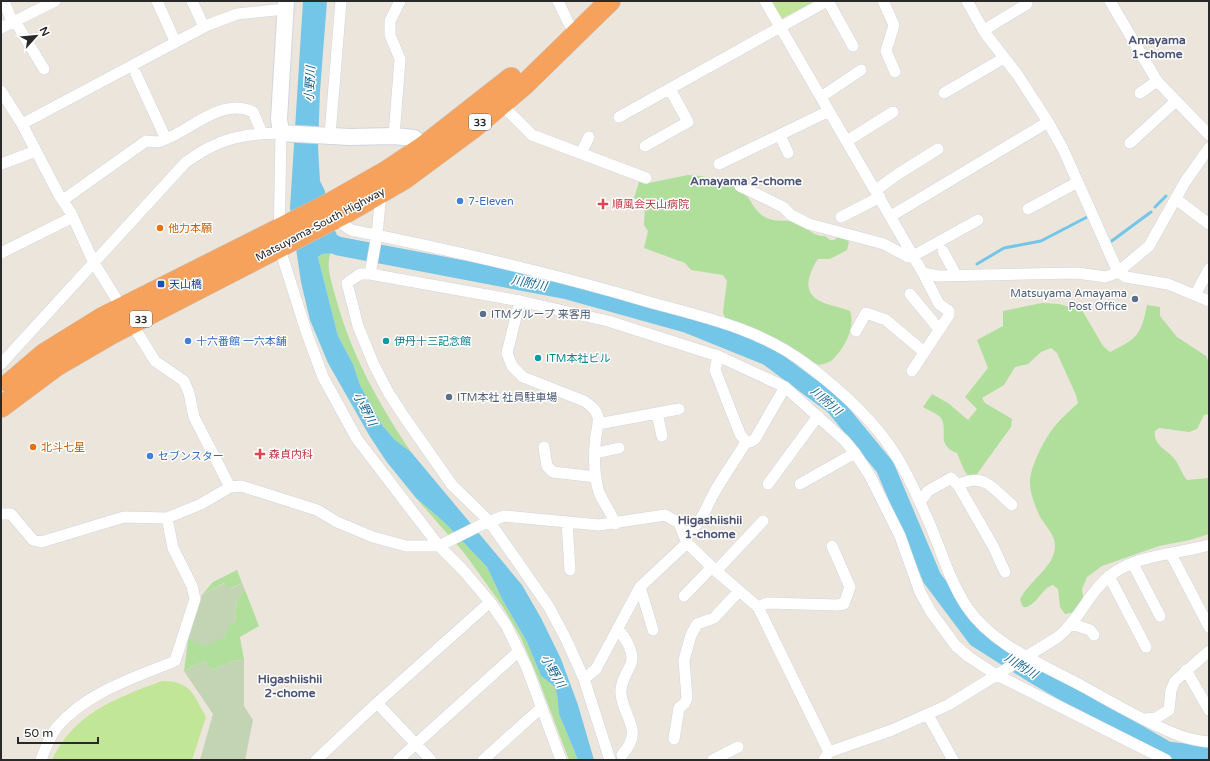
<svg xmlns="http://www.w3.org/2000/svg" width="1210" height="761" viewBox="0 0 1210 761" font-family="'Varela Round','Noto Sans JP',sans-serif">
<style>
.green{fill:#b0df9b}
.cemetery{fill:#c3d4b4}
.pitch{fill:#c2e697}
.water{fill:#74c6e8}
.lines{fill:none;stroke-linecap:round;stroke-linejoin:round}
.stream{stroke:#74c6e8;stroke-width:3}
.river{stroke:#74c6e8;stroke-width:19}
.street-casing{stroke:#d1d4e1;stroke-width:12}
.secondary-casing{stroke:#d1d4e1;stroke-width:18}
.highway-casing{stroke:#c7c7c7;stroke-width:22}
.street{stroke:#fff;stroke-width:11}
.secondary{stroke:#fff;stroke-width:16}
.highway{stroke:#f6a25c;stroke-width:21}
.shop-dot{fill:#3f7fe0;stroke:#fff;stroke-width:1.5}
.health-dot{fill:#e0444e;stroke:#fff;stroke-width:1.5}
.food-dot{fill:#e8710a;stroke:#fff;stroke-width:1.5}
.transit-dot{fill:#1a4fb4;stroke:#fff;stroke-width:1.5}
.service-dot{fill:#5c6f8a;stroke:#fff;stroke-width:1.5}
.culture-dot{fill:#0f9aa8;stroke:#fff;stroke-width:1.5}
.labels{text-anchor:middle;stroke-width:3;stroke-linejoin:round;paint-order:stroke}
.shield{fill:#fff;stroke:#696969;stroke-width:1}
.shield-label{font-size:10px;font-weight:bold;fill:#292929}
.shop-label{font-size:11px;fill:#366cbe;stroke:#fff;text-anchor:start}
.health-label{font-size:11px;fill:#be3a42;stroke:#fff;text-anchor:start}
.street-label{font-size:11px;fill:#292929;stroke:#fff}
.food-label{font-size:11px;fill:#c56008;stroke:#fff;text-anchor:start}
.transit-label{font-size:11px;fill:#164399;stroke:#fff;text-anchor:start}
.service-label{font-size:11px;fill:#4e5e75;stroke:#fff;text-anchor:start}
.culture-label{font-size:11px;fill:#0d838f;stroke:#fff;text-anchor:start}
.neighbourhood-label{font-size:12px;font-weight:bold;fill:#4c5377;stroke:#fff}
.water-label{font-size:12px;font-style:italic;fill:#146493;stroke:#fff}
</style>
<rect width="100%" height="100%" fill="#ebe5dc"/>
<path class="green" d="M 688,175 C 708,176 729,180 745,194 C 751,200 755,211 763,216 C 776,224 787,218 798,223 C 808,228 814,237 825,236 L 830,240 L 834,240 L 839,236 L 845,237 L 849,242 L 847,250 L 830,259 L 818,259 C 814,264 812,269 810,275 C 801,303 831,304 850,311 C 856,327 844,350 831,361 C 828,363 823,364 819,365 L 726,321 L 723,312 L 727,281 L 723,275 L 691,270 L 685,263 L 644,248 L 648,231 L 644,225 L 645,201 L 634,198 L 639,182 L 649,183 Z
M 331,253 C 325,264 332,283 335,295 C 350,352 378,403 411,452 L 395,440 L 382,425 L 360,385 L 353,364 L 338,336 L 318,257 L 322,254 Z
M 1042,303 L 1059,304 L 1082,310 L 1103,346 L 1110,352 C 1138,338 1141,335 1147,305 L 1160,307 L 1160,316 L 1177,337 L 1206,356 L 1209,363 L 1209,414 L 1204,415 L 1197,429 L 1189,432 L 1159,428 L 1155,431 C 1153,447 1168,449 1176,461 C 1180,467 1182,474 1187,480 L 1209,478 L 1209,534 L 1190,540 L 1159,546 L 1102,566 L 1087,577 L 1082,589 L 1083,597 L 1075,612 L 1065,614 L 1060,607 L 1058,589 L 1053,585 C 1041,588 1035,609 1023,607 L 1020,600 C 1028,581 1054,568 1055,547 C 1056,533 1042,524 1038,512 C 1034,504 1030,491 1030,483 C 1029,469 1045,438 1054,427 C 1061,418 1070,411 1078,403 L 1076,395 L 1057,353 L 1051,348 L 1041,352 L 1028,364 L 1015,367 L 1004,385 L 982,398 L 985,403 L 1012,419 L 1011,427 L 977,474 L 969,477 L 964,470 L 957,453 C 934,445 950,428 940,417 C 936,413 928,410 923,407 L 932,394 L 948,403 L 968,420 L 977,409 L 965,397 L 988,368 L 977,340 L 1003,326 L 1003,311 Z
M 416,498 L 445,523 L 487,567 L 502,599 L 527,642 L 541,676 L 554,686 L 557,694 L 559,714 L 578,760 L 569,760 L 538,678 L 521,638 L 503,607 L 465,554 Z
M 237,570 L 242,583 L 230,589 L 224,583 L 202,595 L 213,582 Z
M 245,590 L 259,626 L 240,637 L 244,660 L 233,661 L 212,670 L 204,661 L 184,671 L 188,639 L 235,622 L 237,599 Z"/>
<path class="cemetery" d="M 225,583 L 231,589 L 242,583 L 245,590 L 237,599 L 235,622 L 229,625 L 225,637 L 206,646 L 188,639 L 202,595 Z
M 244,660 L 244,706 L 253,720 L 245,760 L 200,760 L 213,714 L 184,671 L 204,661 L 212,670 L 233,661 Z"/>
<path class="pitch" d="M 772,1 L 815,1 L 781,19 Z
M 162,681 C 191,681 193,694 206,717 L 192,760 L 52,760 C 74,713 116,698 162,681 Z"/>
<path class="water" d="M 303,1 L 327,1 L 320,91 L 318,147 L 320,181 L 325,191 L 327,214 L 337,235 L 364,251 L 322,254 L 318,257 L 338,336 L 353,364 L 360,385 L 382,425 L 395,440 L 411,452 L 522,585 L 541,618 L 561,659 L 578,705 L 594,760 L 578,760 L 559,714 L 557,694 L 554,686 L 541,676 L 527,642 L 502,599 L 487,567 L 445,523 L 416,498 L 386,461 L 369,435 L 328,363 L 310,320 L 301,282 L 290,208 Z"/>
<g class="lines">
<path class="stream" d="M 1155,207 L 1166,196
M 1109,243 L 1151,212
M 977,264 L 1004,248 L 1041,241 L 1089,216"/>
<path class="river" d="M 338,246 L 568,290 L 686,323 L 768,356 L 834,405 L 885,467 L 932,578 L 977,638 L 1034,674 L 1167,751 L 1209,756"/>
<g class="street-casing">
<path id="street" d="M 4,1 L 12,22
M 157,1 L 175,41
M 192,1 L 204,27
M 558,1 L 568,22 L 576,34
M 765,1 L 923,273 L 938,276 L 1077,273 L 1106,277 L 1118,272 L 1149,246 L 1185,182 L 1209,148
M 828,1 L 853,46
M 883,1 L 894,25 L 886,51 L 895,72
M 967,1 L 985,33 L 1017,74 L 1048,122 L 1063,149 L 1118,272 L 1126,277 L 1168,284 L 1209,301
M 1110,1 L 1157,81 L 1209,135
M 15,21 L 44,69
M 1,28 L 55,1
M 984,30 L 1027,4
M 136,74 L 166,139
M 1,91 L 22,124 L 59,195 L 71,213 L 94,263 L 155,361 L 184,381 L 189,393 L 194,417 L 230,487
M 944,93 L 1004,58
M 1140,93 L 1157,81
M 821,97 L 861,70
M 498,101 L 532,135 L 646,178
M 619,117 L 827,1
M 22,124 L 208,25 L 237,14 L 285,9
M 330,135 L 341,1
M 780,135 L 788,153
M 394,136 L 400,59 L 390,35 L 390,21 L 400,1
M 847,141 L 893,112
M 1130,143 L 1176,101
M 645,146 L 688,122 L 670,89
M 581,153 L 589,137
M 1,164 L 36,151
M 719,164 L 829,111
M 740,186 L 783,207 L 791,215 L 809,224 L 884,244 L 908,257 L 913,256 L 978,220
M 876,190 L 898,174 L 938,149
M 1176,199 L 1209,224
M 63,200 L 146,141 C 151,141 156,143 161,141 C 189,132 222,96 253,112 L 262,133
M 1028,209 L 1078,182
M 339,216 L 344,225 L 351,230 C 451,250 551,273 649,302 C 704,317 760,329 806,364 C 839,389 873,419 895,454 C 908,474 918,498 928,520 C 941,549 949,580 967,607 C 993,646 1044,665 1084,687 C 1115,704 1145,722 1178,735 C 1188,739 1199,741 1209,742
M 891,216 L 1048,122
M 841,217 L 880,197
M 943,251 L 956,275
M 1,253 L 73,217
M 370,274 L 377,235 L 381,192
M 910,294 L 939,329
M 1195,295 L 1209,269
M 520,301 L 507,353 L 512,366 L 523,377 L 584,401 C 590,405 596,409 598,417 C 599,423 597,429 596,435 C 594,450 594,470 597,485 C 599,499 611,510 615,524
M 856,331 L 866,313 L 886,320 L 924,352
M 1,364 L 186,162 C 220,138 240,134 281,133 L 279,246 L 307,334 L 323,377 L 357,439 L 439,546 L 463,570 L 490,602 L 506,625 L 527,668 L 561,760
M 912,371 L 949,315 L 949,311 L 939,304 L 923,273
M 657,413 L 662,436
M 598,424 L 679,409
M 746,442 L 750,442 L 755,439 L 785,387
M 544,447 L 547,466 L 553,472 L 596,477
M 596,453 L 619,448
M 768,484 L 818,416
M 800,484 L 855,453
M 958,485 C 985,472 992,488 1012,505
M 920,502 L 928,491 L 951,478 L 958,485 L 993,546 L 1005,572
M 1,514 L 11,514 L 33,540 L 41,542 L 124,517 L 167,518 L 201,504 L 230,487 L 241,486 L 317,510 L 337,522 L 373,537 L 406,546 L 439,546 L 483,524 L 504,516 L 599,525 L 665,515 L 679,523 L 687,543 L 716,571 L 758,607 L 829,752
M 567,522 L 570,570
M 684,534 C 702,525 705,509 714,493 C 724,475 736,459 746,442 L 740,434 L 715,370 L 718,356
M 1171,554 L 1209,627
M 1133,564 L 1160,616
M 716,571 L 763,521
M 1109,576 L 1146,647
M 640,587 L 653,630
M 684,596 L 712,567
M 758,607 L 767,603 L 836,605 L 844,604 L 850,587 L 832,546
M 1072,624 L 1090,630 L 1094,635
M 617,629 C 625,636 635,653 631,664 C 627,673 620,683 621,693 C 623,719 645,729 622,755
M 1186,670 L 1209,710
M 584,679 L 596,669 L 640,587 L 687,543
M 377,703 L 431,760
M 928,715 L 953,760
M 1144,719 L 1156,718 L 1169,710 L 1171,690 L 1175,681 L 1209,651
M 674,739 L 679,708 L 685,703 L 687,698 L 684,660 L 691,635 L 697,624 L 714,618 L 739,591
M 41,760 C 45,749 50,736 57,727 C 87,692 134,678 175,661 L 195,599 L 192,586 L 173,548 L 167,518
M 316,760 L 377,703 L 490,602
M 398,760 L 519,651
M 483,760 L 542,707
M 610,760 L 584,679 L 566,639 L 549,607 L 489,521 L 452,485 L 405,418 L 388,392 L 374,365 L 358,326 L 347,283 L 360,274 L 370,274 L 520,301 L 608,321 L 718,356 L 785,387 L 845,441 L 855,453 L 870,476 L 900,536 L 920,592 L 931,612 L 956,646 L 969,657 L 995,674 L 1166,760
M 713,760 L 738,747
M 824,760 L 829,752 L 892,730 L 948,705 L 1058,637 C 1078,621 1086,598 1104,581 C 1131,554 1174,555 1209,545"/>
</g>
<g class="secondary-casing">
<path id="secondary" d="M 286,1 L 279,119 L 281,133 L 349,137 L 394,136 L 414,138 L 430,154"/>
</g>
<g class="highway-casing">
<path id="highway" d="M 10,383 L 44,354 L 102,318 L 329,204 L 387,171 L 423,147 L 511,78
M 1,407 L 56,366 L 111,334 L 349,211 L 404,179 L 473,128 L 525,84 L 610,1"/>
</g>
<use href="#street" class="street"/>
<use href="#secondary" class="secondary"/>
<use href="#highway" class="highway"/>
</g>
<g class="shop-dot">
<circle cx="460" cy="201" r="4"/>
<circle cx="188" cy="341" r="4"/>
<circle cx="150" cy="456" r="4"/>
</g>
<g class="health-dot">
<path d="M601 198h4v4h4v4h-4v4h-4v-4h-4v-4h4z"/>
<path d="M258 448h4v4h4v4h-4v4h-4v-4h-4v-4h4z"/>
</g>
<g class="food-dot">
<circle cx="160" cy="228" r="4"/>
<circle cx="33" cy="447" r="4"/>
</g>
<rect class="transit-dot" x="157" y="280" width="8" height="8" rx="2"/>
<g class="service-dot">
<circle cx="1135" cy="299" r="4"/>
<circle cx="483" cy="314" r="4"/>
<circle cx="449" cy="397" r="4"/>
</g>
<g class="culture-dot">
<circle cx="386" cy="341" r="4"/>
<circle cx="538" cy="358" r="4"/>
</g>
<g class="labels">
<g class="shield">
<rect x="469" y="114" width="22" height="16" rx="3"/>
<rect x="130" y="311" width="22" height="16" rx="3"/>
</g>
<g class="shield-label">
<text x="480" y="126">33</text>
<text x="141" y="323">33</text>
</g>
<g class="shop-label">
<text x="468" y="205">7-Eleven</text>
<text x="196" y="345">十六番館 一六本舗</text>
<text x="158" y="460">セブンスター</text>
</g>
<g class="health-label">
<text x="612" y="208">順風会天山病院</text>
<text x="269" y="458">森貞内科</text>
</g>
<g class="street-label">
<text transform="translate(320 224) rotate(-28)" y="4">Matsuyama-South Highway</text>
</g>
<g class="food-label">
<text x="168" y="232">他力本願</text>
<text x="41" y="451">北斗七星</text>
</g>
<g class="transit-label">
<text x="169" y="288">天山橋</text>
</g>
<g class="service-label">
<text x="1127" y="297" text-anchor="end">Matsuyama Amayama<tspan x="1127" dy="13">Post Office</tspan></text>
<text x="491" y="318">ITMグループ 来客用</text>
<text x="457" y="401">ITM本社 社員駐車場</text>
</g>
<g class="culture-label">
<text x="394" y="345">伊丹十三記念館</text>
<text x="546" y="362">ITM本社ビル</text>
</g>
<g class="neighbourhood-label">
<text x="1157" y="44">Amayama<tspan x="1157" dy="14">1-chome</tspan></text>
<text x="746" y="185">Amayama 2-chome</text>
<text x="710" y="524">Higashiishii<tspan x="710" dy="14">1-chome</tspan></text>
<text x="290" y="683">Higashiishii<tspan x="290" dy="14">2-chome</tspan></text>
</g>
<g class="water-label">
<text transform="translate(310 84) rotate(-87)" y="4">小野川</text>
<text transform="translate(529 283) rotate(11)" y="4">川附川</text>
<text transform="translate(826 401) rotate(41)" y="4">川附川</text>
<text transform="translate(365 409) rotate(62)" y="4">小野川</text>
<text transform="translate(1021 666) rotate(32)" y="4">川附川</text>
<text transform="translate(553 671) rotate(60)" y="4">小野川</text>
</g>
</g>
<rect width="1210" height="761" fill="none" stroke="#292929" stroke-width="4"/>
<g transform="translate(36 36) rotate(63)" stroke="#ffffff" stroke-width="3" paint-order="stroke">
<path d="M0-3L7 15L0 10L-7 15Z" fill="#292929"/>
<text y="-6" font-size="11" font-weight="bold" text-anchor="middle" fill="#292929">N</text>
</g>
<path d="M18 737v6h80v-6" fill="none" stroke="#292929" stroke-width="2"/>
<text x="24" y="737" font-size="12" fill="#292929" stroke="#ffffff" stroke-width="3" paint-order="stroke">50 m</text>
</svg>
